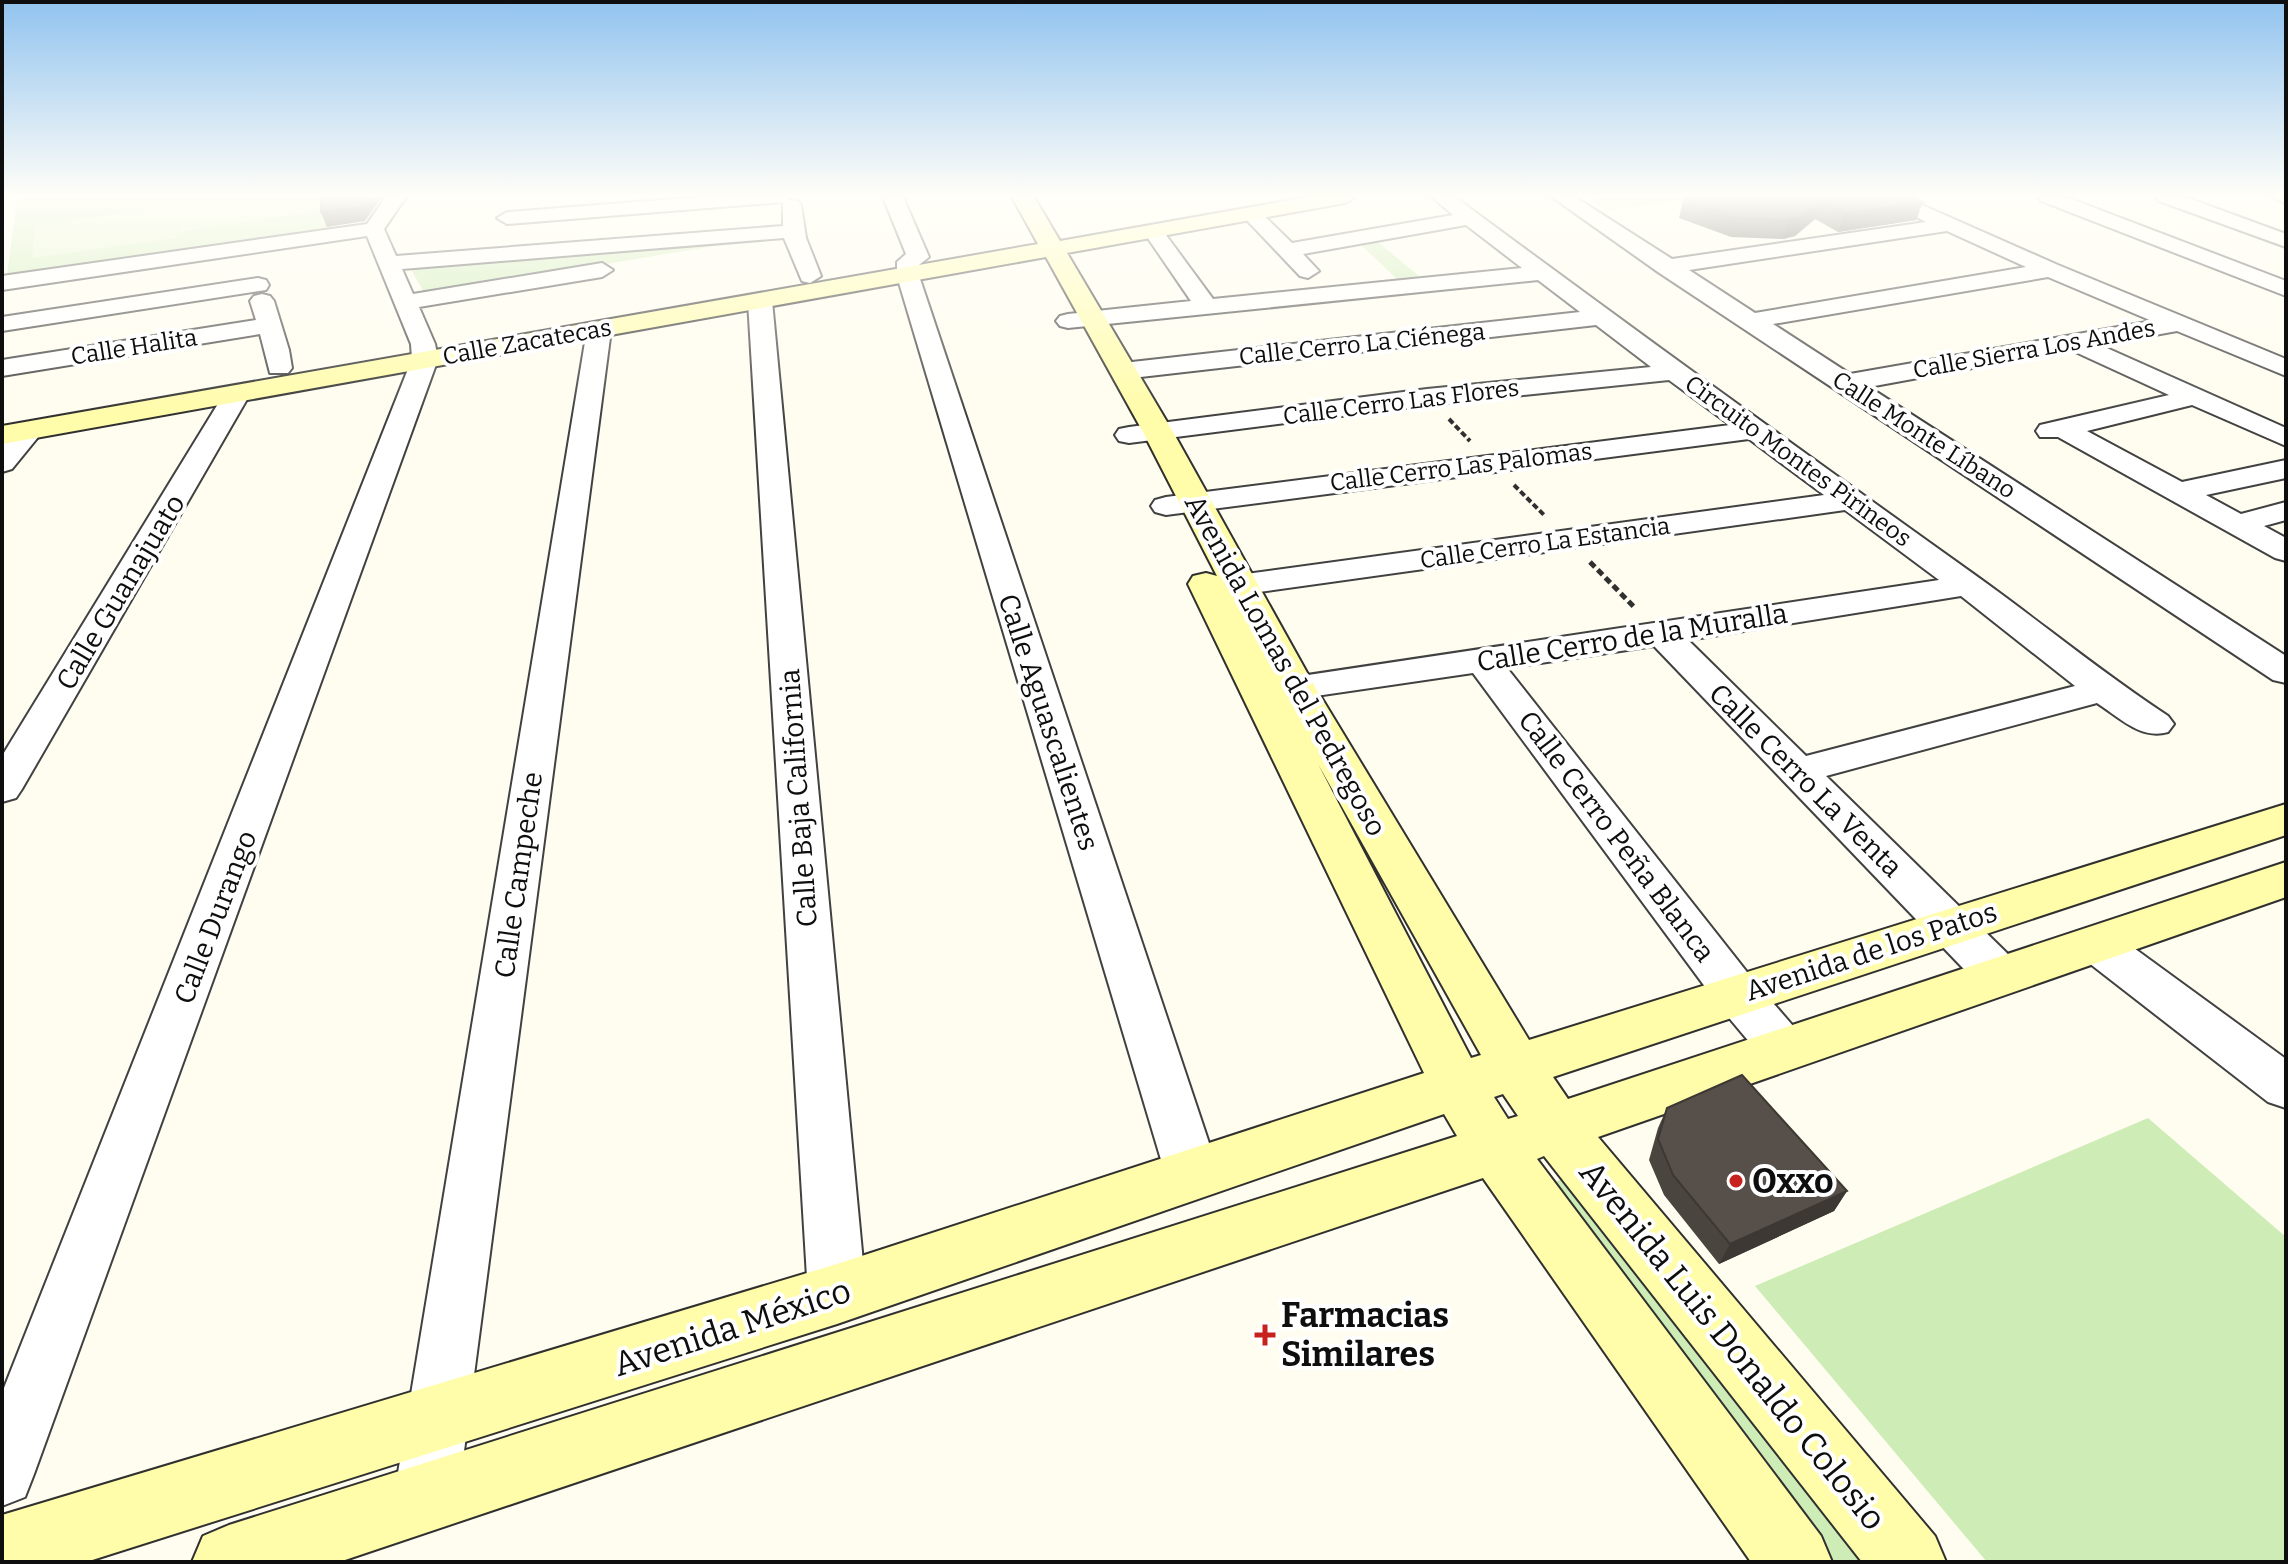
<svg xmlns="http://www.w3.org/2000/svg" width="2288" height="1564" viewBox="0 0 2288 1564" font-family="Bitter,serif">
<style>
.green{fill:#ceecb6}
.pitch{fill:#e1f3c8}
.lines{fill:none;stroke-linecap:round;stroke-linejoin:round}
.street-casing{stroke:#414141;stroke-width:4}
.secondary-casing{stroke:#303030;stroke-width:4}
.path-far1{stroke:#303030;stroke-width:4;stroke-dasharray:6 3;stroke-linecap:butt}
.path{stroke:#303030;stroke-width:5;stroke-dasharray:7 4;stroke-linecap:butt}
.street{fill:#fff;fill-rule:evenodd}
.secondary{fill:#fffcaa;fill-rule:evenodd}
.wall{fill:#4b4540}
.shaded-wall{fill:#3d3834}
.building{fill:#57504a;stroke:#3d3834;stroke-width:2}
.poi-dot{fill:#c7221d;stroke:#fff;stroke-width:3}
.labels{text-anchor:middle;stroke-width:8;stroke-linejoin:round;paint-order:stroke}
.far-street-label{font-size:24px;fill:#0e0e0e;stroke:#fff}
.street-label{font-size:28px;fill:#0e0e0e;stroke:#fff}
.near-poi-label{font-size:34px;font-weight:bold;fill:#0e0e0e;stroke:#fff;text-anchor:start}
.near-street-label{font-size:34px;fill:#0e0e0e;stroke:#fff}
</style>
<rect width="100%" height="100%" fill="#fffdef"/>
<path class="green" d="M 39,197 L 327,197 L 327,231 L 7,275 L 17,200 Z
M 1600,197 L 1694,199 L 1606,210 L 1595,203 Z
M 768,237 L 425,294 L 409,266 Z
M 1377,241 L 1420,277 L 1397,279 L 1359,243 Z
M 2148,1118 L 2286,1237 L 2286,1562 L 1987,1562 L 1755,1286 Z
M 1565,1178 L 1880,1562 L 1828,1562 L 1542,1187 Z"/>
<path class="pitch" d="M 231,197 L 309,197 L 311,212 L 179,232 L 178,217 L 176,238 L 32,258 L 35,226 Z"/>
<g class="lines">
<g class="street-casing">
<path id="street" d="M 386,197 L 406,197 L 384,229 L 396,256 L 783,226 L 783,202 L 507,224 L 497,218 L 507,212 L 701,197 L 789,197 L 787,200 L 798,201 L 801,205 L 806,238 L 821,276 L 810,283 L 802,281 L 784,238 L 402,269 L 413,294 L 602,263 L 613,270 L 602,277 L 419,307 L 435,344 L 438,359 L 34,1474 L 25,1497 L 2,1506 L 2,1393 L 412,359 L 411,344 L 367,236 L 2,290 L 2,276 L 367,224 Z
M 883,197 L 903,197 L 929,257 L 919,265 L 919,276 L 1219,1173 L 1211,1190 L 1192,1197 L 1173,1190 L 1165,1173 L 897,276 L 897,262 L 906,254 Z
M 1432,197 L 1455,197 C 1625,323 1796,447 1968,570 C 2036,618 2099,671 2168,716 L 2174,724 L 2168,732 C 2141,740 2120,718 2097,703 L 1826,776 L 2017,963 L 2023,976 L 2017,989 L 2000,994 L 1983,989 L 1654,646 L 1507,668 L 1754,981 L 1800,1034 L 1808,1048 L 1800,1062 L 1783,1068 L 1766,1062 L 1720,1007 L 1473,673 L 1261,704 L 1248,701 L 1243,693 L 1248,685 L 1261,682 L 1939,580 L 1845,510 L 1209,599 L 1197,596 L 1192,589 L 1197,582 L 1209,579 L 1824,495 L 1749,439 L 1166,515 L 1155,512 L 1151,506 L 1155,500 L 1166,497 L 1730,425 L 1669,380 L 1427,405 L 1129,443 L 1119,441 L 1115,435 L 1119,429 L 1129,427 L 1427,389 L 1651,367 L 1596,325 L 1123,379 L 1114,376 L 1110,371 L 1114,366 L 1123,363 L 1580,312 L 1538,280 L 1068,328 L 1060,326 L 1056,321 L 1060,316 L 1068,314 L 1191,301 L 1143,231 L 1153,225 L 1160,227 L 1213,299 L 1522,268 L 1466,225 L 1303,254 L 1319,271 L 1308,278 L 1300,276 L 1241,214 L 1251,208 L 1258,210 L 1292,243 L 1453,215 ZM 1961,596 L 2075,686 L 1806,756 L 1688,640 Z
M 1552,197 L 1575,197 L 1672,259 L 1926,222 L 1877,197 L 1904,197 L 2058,265 L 2286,359 L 2286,376 L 2177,331 L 2100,345 L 2286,428 L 2286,446 L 2192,405 L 2087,431 L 2182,482 L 2286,460 L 2286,478 L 2206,495 L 2241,514 L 2286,502 L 2286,520 L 2264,526 L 2286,538 L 2286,561 L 2275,558 L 2058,437 L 2040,437 L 2036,431 L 2040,425 L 2169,395 L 2071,350 L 1869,387 L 2286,656 L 2286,683 L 2273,680 L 1658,272 ZM 1947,231 L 2026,267 L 1755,313 L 1689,270 ZM 2048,277 L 2152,321 L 1850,374 L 1773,324 Z
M 2038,197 L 2066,197 L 2286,281 L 2286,296 L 2041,201 Z
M 2156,197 L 2185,197 L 2286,234 L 2286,247 L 2159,201 Z
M 2273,197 L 2286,197 L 2286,204 Z
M 258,278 L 266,280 L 269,285 L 266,290 L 2,331 L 2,317 Z
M 262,294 L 270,296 L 274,301 L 289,350 L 292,368 L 288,373 L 270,373 L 260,334 L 2,376 L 2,360 L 256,320 L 250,301 L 254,296 Z
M 760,294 L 768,296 L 772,301 L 866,1294 L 857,1313 L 837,1321 L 817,1313 L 808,1294 L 748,301 L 752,296 Z
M 599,323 L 608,325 L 611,330 L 458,1497 L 449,1520 L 426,1529 L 403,1520 L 394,1497 L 587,330 L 590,325 Z
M 237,386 L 246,388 L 250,394 L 22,789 L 16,798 L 2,802 L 2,756 L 224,394 L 228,388 Z
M 29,423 L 39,425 L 43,431 L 12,469 L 2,472 L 2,445 L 19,425 Z
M 2096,927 L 2112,932 L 2286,1059 L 2286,1108 L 2268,1102 L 2080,956 L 2073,944 L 2080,932 Z"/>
</g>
<g class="secondary-casing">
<path id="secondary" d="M 1012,197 L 1034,197 L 1060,241 L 1308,197 L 1356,197 L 1345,203 L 1067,253 L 1173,432 L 1315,687 L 1529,1040 L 2286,804 L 2286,835 L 1553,1077 L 1568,1099 L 2286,862 L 2286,897 L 1598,1137 L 1935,1536 L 1946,1562 L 1862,1562 L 1544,1156 L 1537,1159 L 1821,1536 L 1832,1562 L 1751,1562 L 1483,1178 L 339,1562 L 192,1562 L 203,1536 L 229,1525 L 1457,1136 L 1444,1114 L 837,1324 L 86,1562 L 2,1562 L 2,1515 L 837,1264 L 1424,1073 L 1188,584 L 1193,576 L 1206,573 L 1217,576 L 1143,432 L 1046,257 L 2,444 L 2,426 L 1038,244 ZM 1318,764 L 1481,1055 L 1471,1058 ZM 1503,1094 L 1518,1116 L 1508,1119 L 1494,1097 Z"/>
</g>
<path class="path-far1" d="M 1449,419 L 1470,441
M 1514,485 L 1544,515"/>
<path class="path" d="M 1590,562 L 1636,609"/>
<use href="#street" class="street"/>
<use href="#secondary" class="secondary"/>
</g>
<path class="wall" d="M 1683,200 L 1923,202 L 1916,220 L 1838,232 L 1815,219 L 1795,236 L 1783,239 L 1731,237 L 1679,218 Z
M 1667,1108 L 1847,1191 L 1834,1211 L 1719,1264 L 1664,1195 L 1649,1160 L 1658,1128 Z"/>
<path class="shaded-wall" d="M 367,197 L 382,197 L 365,221 L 327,227 L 321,212 Z
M 1821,201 L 1815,219 L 1795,236 L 1783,239 L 1789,220 Z
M 1923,202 L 1916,220 L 1838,232 L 1845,213 Z
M 1847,1191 L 1834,1211 L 1719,1264 L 1730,1244 Z"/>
<path class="building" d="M 321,197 L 367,197 L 360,207 L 321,212 Z
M 1690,197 L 1913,197 L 1923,202 L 1845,213 L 1821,201 L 1801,217 L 1789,220 L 1736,218 L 1683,200 Z
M 1742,1075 L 1847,1191 L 1730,1244 L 1673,1175 L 1658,1139 L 1667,1108 Z"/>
<linearGradient id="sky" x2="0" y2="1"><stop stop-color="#91c3ef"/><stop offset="0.47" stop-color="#fffef8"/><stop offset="1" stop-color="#fffef8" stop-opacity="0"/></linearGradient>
<rect width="2288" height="416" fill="url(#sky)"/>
<g class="poi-dot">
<circle cx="1736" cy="1181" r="8"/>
<path d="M1261 1323h8v8h8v8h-8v8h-8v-8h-8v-8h8z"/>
</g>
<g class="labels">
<g class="far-street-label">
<text transform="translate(527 342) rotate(-10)" y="8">Calle Zacatecas</text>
<text transform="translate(1362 344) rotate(-6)" y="8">Calle Cerro La Ciénega</text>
<text transform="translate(134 347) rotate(-9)" y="8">Calle Halita</text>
<text transform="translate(2034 349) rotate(-10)" y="8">Calle Sierra Los Andes</text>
<text transform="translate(1401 402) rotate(-7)" y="8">Calle Cerro Las Flores</text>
<text transform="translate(1924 435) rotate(33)" y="8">Calle Monte Líbano</text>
<text transform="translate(1798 461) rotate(36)" y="8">Circuito Montes Pirineos</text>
<text transform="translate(1461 467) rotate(-7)" y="8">Calle Cerro Las Palomas</text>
<text transform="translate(1545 543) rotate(-8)" y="8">Calle Cerro La Estancia</text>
</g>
<g class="street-label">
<text transform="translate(120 592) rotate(-59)" y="10">Calle Guanajuato</text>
<text transform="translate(1632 637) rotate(-9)" y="10">Calle Cerro de la Muralla</text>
<text transform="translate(1286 665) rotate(61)" y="10">Avenida Lomas del Pedregoso</text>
<text transform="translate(1049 722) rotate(72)" y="10">Calle Aguascalientes</text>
<text transform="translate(1806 780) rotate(45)" y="10">Calle Cerro La Venta</text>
<text transform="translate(798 798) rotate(-94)" y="10">Calle Baja California</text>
<text transform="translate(1617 836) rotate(53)" y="10">Calle Cerro Peña Blanca</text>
<text transform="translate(518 875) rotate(-82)" y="10">Calle Campeche</text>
<text transform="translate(215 917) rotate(-69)" y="10">Calle Durango</text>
<text transform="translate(1871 951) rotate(-18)" y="10">Avenida de los Patos</text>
</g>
<g class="near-poi-label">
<text x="1752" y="1193">Oxxo</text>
<text x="1281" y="1327">Farmacias<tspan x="1281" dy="39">Similares</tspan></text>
</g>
<g class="near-street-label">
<text transform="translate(732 1327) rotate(-18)" y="12">Avenida México</text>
<text transform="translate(1733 1345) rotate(51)" y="12">Avenida Luis Donaldo Colosio</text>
</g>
</g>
<rect width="2288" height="1564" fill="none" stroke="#0e0e0e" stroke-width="8"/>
</svg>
